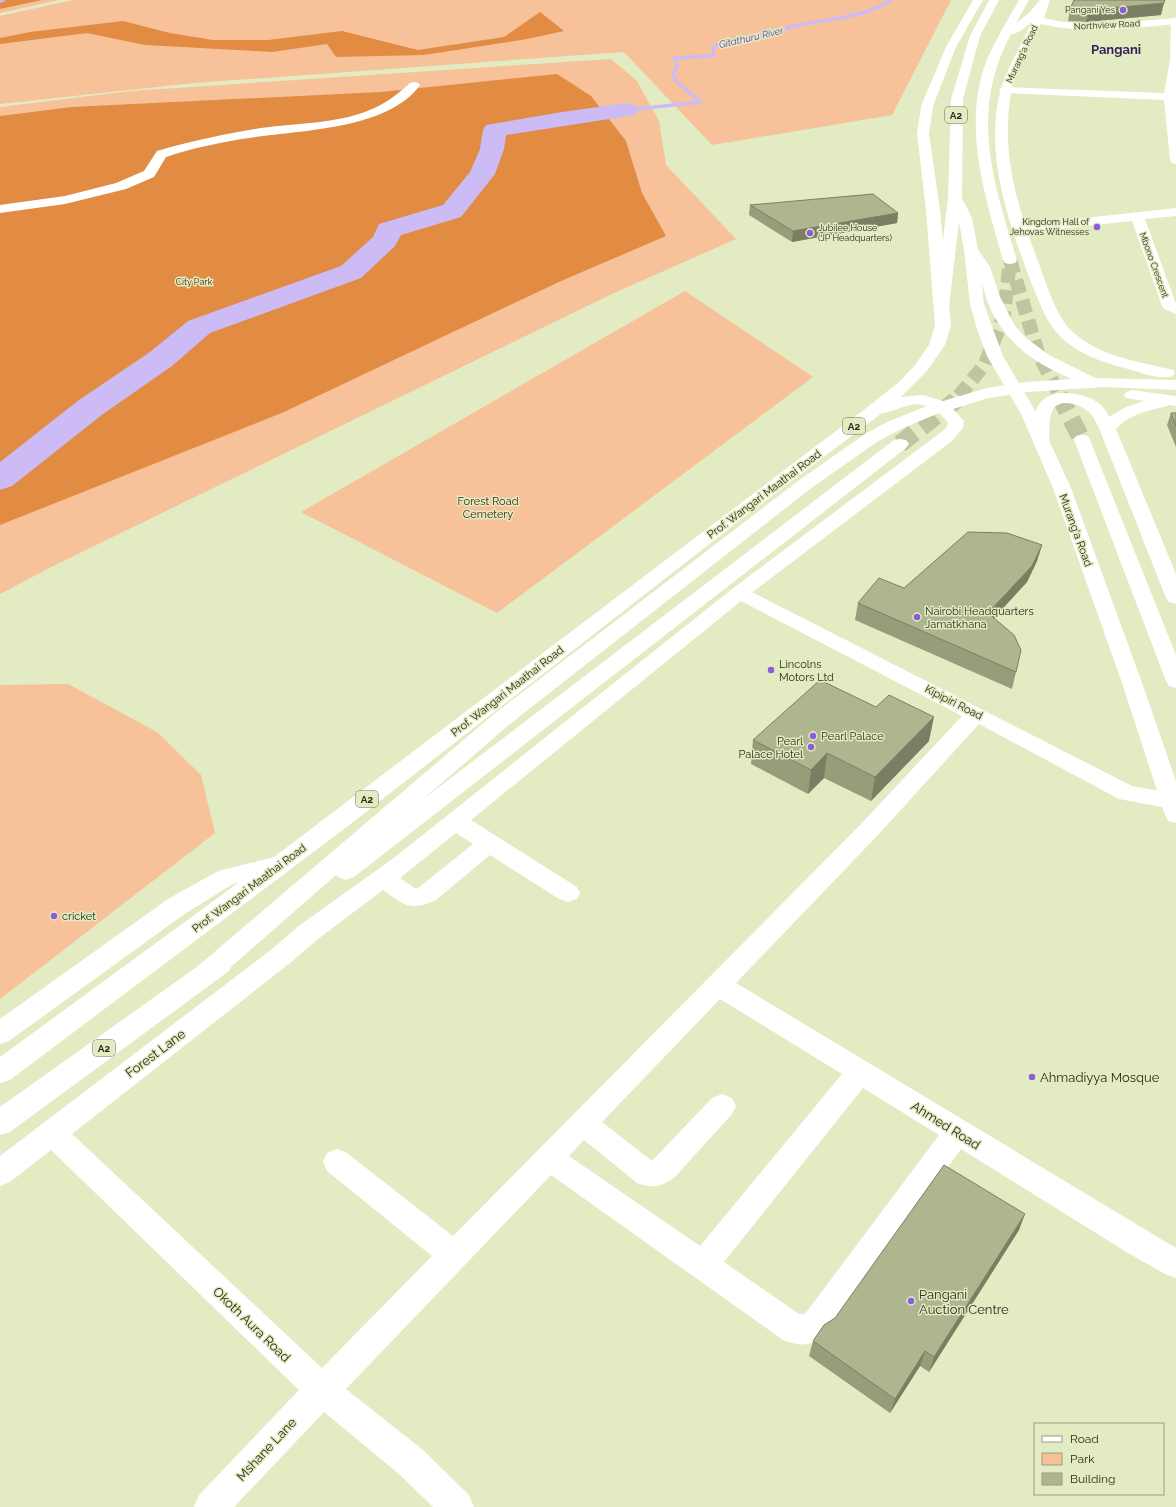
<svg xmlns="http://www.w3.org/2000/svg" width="1176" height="1507" viewBox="0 0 1176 1507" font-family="Raleway,sans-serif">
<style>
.green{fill:#f7c199}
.forest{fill:#e28b43}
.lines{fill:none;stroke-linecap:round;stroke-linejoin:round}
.stream{stroke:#ccbbf5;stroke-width:3.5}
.river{fill:#ccbbf5;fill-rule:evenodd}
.major-tunnel-far1{stroke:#bdc5a1;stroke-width:14;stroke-dasharray:14 7;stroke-linecap:butt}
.major-tunnel{stroke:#bdc5a1;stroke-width:18;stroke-dasharray:18 9;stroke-linecap:butt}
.highway-tunnel-far1{stroke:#bdc5a1;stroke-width:14;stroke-dasharray:14 7;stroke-linecap:butt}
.highway-tunnel{stroke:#bdc5a1;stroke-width:18;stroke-dasharray:18 9;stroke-linecap:butt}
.minor{fill:#fff;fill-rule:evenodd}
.major{fill:#fff;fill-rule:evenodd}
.highway{fill:#fff;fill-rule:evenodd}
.wall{fill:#969d7b}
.shaded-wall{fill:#7a7f64}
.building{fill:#aeb68f;stroke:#7a7f64}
.poi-dot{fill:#8b5ed8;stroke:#e2ebc2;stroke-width:1.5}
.labels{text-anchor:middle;stroke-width:3;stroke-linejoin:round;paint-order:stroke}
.far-poi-label{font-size:9px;fill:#2a2d1e;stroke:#e2ebc2;text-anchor:end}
.far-street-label{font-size:9px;fill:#2a2d1e;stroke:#e2ebc2}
.far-park-label{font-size:9px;fill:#411f01;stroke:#e2ebc2}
.far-water-label{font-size:10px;font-style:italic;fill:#653aa7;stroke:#e2ebc2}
.shield{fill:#e2ebc2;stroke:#61664f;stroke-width:1}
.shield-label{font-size:10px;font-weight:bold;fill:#2a2d1e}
.street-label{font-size:11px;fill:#2a2d1e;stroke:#e2ebc2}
.park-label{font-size:11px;fill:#411f01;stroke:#e2ebc2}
.poi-label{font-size:11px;fill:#2a2d1e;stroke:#e2ebc2;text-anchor:start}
.far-district-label{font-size:13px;font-weight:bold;fill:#351f58;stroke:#e2ebc2}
.near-street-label{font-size:13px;fill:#2a2d1e;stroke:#e2ebc2}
.near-poi-label{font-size:13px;fill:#2a2d1e;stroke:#e2ebc2;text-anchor:start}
</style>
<rect width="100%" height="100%" fill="#e2ebc2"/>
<path class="green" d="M 0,0 L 59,0 L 0,13 Z
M 73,0 L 951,0 L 892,115 L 712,145 L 624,52 L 194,83 L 0,104 L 0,16 Z
M 611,59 L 637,81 L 659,121 L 666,165 L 736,239 L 614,293 L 51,567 L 0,594 L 0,107 L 131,91 Z
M 685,291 L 813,377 L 497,613 L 301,512 Z
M 68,684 L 157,732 L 201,775 L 215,833 L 0,999 L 0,685 Z"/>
<path class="forest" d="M 0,0 L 42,0 L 0,9 Z
M 540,12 L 564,31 L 527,39 L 424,55 L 336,57 L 327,44 L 272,52 L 145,45 L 87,33 L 0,44 L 0,38 L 30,32 L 123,21 L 170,33 L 213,40 L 268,40 L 342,31 L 418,50 L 504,37 Z
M 557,74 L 591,96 L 626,141 L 642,193 L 666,236 L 561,281 L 284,412 L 0,525 L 0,116 L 72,107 L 381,92 Z"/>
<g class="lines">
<path class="stream" d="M 0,1 L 3,0
M 627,110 L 701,102 L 677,82 L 673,74 L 677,67 L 675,58 L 713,56 L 714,46 C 743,40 771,31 800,25 C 832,18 863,18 891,0"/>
<path class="river" d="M 627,103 L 635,105 L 639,110 L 635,115 L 506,135 L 504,149 L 495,174 L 461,217 L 401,235 L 395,246 L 361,278 L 210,333 L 172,366 L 103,414 L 12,486 L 0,490 L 0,462 L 79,400 L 150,352 L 188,321 L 341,266 L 373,237 L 379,224 L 443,205 L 470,172 L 480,149 L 483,130 L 486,125 L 562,112 Z"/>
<path class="major-tunnel-far1" d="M 959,396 L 985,364 L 1004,315 L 1010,260"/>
<path class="major-tunnel" d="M 900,444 L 955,401 L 960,395"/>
<path class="highway-tunnel-far1" d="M 1010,260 L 1038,353 L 1060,396"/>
<path class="highway-tunnel" d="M 1059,395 L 1082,440"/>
<path class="minor" d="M 1176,17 L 1176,164 L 1172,163 L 1170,160 L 1164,100 L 1005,93 L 1001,92 L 999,90 L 1001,88 L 1005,87 L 1164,93 L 1170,60 L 1171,20 Z
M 414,82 L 418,83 L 420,85 C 388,130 299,130 249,138 C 221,142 193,148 166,157 L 154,177 L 126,189 L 65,204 L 0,213 L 0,205 L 65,196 L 116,183 L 144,171 L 157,151 C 191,141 226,134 261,128 C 297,123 336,124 370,110 C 385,104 398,94 410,83 Z
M 1176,208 L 1176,216 L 1145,219 L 1176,304 L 1176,314 L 1164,309 L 1162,306 L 1132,221 L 1021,233 L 1016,232 L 1014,229 L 1016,226 L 1021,225 Z
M 739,587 L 746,589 L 1132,786 L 1176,794 L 1176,808 L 1172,809 L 1119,799 L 979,724 L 877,836 L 736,983 L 1176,1248 L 1176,1278 L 1165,1274 L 1128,1253 L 961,1149 L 830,1332 C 814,1345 803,1348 783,1340 L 551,1175 L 346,1389 L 423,1450 L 469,1495 L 474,1507 L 433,1507 L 399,1474 L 324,1412 L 234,1507 L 194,1507 L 199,1495 L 299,1390 L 51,1150 L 10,1182 L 0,1186 L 0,1156 L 272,949 L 300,925 L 395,857 L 732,589 ZM 741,601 L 962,716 L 861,824 L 453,1236 L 347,1153 L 337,1149 L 327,1153 L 323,1162 L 327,1171 L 432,1256 L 322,1368 L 72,1134 L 290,963 L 318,939 L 383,890 C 404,905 410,912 436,900 L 490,855 L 559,899 L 568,902 L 577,899 L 580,893 L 577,887 L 471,820 ZM 456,833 L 473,844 L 418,888 L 416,889 L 400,878 ZM 720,999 L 842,1074 L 700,1246 L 569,1156 L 584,1140 L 637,1183 C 653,1189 661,1187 675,1177 L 732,1114 L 736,1106 L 732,1098 L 722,1094 L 712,1098 L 652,1161 L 602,1122 ZM 863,1088 L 939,1135 L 808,1310 L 804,1314 L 799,1314 L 724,1262 Z"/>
<path class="major" d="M 973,0 L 983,0 L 956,47 L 933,106 L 929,134 L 940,210 L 951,325 L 945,345 L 927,371 L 901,397 L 923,395 L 943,401 L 987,388 L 1027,382 L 1072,379 C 1039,365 1010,347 993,314 C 985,299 983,283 976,268 C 973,261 968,256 964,250 L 966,247 L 971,246 L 976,247 L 990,267 L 1000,297 L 1015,326 L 1025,337 L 1049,355 L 1095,378 L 1176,380 L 1176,390 L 1105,387 L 1027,392 L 989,398 L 953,409 L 964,421 L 963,428 L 952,441 L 746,597 L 739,599 L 732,597 L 729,593 L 732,589 L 940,433 L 947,427 L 948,422 L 939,413 L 899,430 L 877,442 L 810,489 L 510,724 L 422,800 L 894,440 L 900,439 L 906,440 L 909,444 L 906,448 L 354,877 L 346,880 L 338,877 L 336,875 L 231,967 L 229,971 L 10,1132 L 0,1135 L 0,1107 L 198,966 L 494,714 L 798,481 L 865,434 L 887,422 L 927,406 C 910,400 897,412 882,413 L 735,524 L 348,826 L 10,1080 L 0,1083 L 0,1057 L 238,883 L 233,884 L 186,913 L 9,1041 L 0,1044 L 0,1019 L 168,899 L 218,871 L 274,857 L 865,409 L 899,382 L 915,365 L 929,345 L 935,325 L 926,210 L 917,134 L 921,106 L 946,47 Z
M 1040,0 L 1050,0 L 1044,18 C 1087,29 1132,21 1176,18 L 1176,24 C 1131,28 1086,35 1041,24 C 1031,47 1015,68 1011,93 C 1007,116 1007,139 1010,162 C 1015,200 1029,237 1042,272 C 1048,289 1054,307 1064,322 C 1068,328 1073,333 1079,337 C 1106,358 1141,362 1173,370 L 1175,373 L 1173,376 C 1159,380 1142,373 1128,369 C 1105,363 1079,355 1061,337 C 1046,323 1040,303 1032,285 C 1012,232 990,172 996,115 C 1000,78 1014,60 1029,28 C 1034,19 1036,9 1040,0 Z
M 1132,390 L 1176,396 L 1176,406 L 1168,405 L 1167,406 C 1147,411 1130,414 1116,429 L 1176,574 L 1176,604 L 1169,602 L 1166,598 L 1099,428 C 1096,423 1094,418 1091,414 C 1084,406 1062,397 1054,408 C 1048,415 1050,430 1049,439 L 1047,443 L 1041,444 L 1035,443 C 1031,437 1033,431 1033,425 C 1034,415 1036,405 1044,399 C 1058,388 1087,394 1100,404 C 1104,408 1107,412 1109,417 L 1126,407 L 1144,401 L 1126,398 L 1124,395 L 1126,392 Z"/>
<path class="highway" d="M 989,0 L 999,0 L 980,36 L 963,99 L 962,198 L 972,218 L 978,250 L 984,304 L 993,329 L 1003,356 L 1037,414 L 1071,488 L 1141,680 L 1176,781 L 1176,823 L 1168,821 L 1165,815 L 1121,680 L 1053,488 L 1021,414 L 987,356 L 977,329 L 970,304 L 964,250 L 959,222 L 949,306 L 947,309 L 942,310 L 937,309 L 935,306 L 948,198 L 951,99 L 970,36 Z
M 1019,0 L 1029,0 L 1016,23 L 1029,13 L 1040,0 L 1048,0 L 1049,2 C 1043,11 1022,35 1011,34 C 969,112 993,181 1017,260 L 1015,263 L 1010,264 L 1005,263 L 1003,260 C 985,196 962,127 986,62 C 995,40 1008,20 1019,0 Z
M 1082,435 L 1088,436 L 1090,440 L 1176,655 L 1176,688 L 1169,686 L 1166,681 L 1074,440 L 1076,436 Z"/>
</g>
<path class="wall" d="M 1070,9 L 1161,15 L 1086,22 L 1068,21 Z
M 750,205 L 898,213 L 897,223 L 792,242 L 749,215 Z
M 1171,413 L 1176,413 L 1176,447 L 1167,425 Z
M 1042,545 L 1037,561 L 1027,582 L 994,618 L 1016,672 L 1012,689 L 855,620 L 858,603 L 904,588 Z
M 753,740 L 929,741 L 871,801 L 824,778 L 808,794 L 751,764 Z
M 1019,1230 L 929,1372 L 920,1366 L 890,1413 L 809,1356 L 813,1341 Z"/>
<path class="shaded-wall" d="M 1164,3 L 1161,15 L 1086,22 L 1089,10 Z
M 898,213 L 897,223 L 792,242 L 793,231 Z
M 1042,545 L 1037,561 L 1027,582 L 984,629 L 988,613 Z
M 934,717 L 929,741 L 871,801 L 875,777 Z
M 827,753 L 824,778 L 808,794 L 811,770 Z
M 1025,1214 L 1019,1230 L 929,1372 L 934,1357 Z
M 925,1351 L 920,1366 L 890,1413 L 895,1399 Z"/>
<path class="building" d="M 1074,0 L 1165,0 L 1164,3 L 1089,10 L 1070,9 Z
M 873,194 L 898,213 L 793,231 L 750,205 Z
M 1171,413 L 1176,413 L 1176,426 Z
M 968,532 L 1007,533 L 1042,545 L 1032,566 L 988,613 L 1014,635 L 1021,650 L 1016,672 L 858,603 L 879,578 L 904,588 Z
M 820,680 L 876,707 L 889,695 L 934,717 L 875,777 L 827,753 L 811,770 L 753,740 Z
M 944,1165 L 1025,1214 L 934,1357 L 925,1351 L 895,1399 L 813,1341 L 824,1325 L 835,1318 Z"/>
<g class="poi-dot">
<circle cx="1123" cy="10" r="4"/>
<circle cx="1097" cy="227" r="4"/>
<circle cx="810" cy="233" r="4"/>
<circle cx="917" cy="617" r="4"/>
<circle cx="771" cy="670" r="4"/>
<circle cx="813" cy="736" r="4"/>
<circle cx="811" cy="747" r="4"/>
<circle cx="54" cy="916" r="4"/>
<circle cx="1032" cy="1077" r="4"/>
<circle cx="911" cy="1301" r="4"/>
</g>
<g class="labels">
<g class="far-poi-label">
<text x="1115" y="13">Pangani Yes</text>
<text x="1089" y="225">Kingdom Hall of<tspan x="1089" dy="10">Jehovas Witnesses</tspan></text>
<text x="818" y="231" text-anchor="start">Jubilee House<tspan x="818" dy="10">(JP Headquarters)</tspan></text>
</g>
<g class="far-street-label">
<text transform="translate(1107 25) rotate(-3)" y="3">Northview Road</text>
<text transform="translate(1022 54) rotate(-65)" y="3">Murang'a Road</text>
<text transform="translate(1154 265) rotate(70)" y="3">Mbono Crescent</text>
</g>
<g class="far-park-label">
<text x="194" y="285">City Park</text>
</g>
<g class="far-water-label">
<text transform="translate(751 37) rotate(-13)" y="4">Gitathuru River</text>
</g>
<g class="shield">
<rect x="945" y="107" width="22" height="16" rx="3"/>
<rect x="843" y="418" width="22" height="16" rx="3"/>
<rect x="356" y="791" width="22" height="16" rx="3"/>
<rect x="93" y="1040" width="22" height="16" rx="3"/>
</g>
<g class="shield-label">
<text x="956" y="119">A2</text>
<text x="854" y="430">A2</text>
<text x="367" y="803">A2</text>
<text x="104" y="1052">A2</text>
</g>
<g class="street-label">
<text transform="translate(764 494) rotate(-37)" y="4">Prof. Wangari Maathai Road</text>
<text transform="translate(1076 530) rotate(70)" y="4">Murang'a Road</text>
<text transform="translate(507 691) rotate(-38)" y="4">Prof. Wangari Maathai Road</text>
<text transform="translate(954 702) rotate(27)" y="4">Kipipiri Road</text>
<text transform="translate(249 888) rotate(-37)" y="4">Prof. Wangari Maathai Road</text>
</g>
<g class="park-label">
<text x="488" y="505">Forest Road<tspan x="488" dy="13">Cemetery</tspan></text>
</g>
<g class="poi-label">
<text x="925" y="615">Nairobi Headquarters<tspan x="925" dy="13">Jamatkhana</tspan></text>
<text x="779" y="668">Lincolns<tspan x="779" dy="13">Motors Ltd</tspan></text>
<text x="821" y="740">Pearl Palace</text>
<text x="803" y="745" text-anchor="end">Pearl<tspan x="803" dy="13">Palace Hotel</tspan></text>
<text x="62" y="920">cricket</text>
</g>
<g class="far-district-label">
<text x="1116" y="54">Pangani</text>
</g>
<g class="near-street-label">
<text transform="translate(155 1053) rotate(-37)" y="5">Forest Lane</text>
<text transform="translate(946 1125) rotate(32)" y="5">Ahmed Road</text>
<text transform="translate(252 1324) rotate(44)" y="5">Okoth Aura Road</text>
<text transform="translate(266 1449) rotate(-47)" y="5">Mshane Lane</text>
</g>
<g class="near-poi-label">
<text x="1040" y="1082">Ahmadiyya Mosque</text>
<text x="919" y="1299">Pangani<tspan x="919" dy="15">Auction Centre</tspan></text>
</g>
</g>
<rect x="1034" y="1423" width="130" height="72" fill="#e2ebc2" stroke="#989f80"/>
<rect x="1042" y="1436" width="20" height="6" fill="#ffffff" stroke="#989f80"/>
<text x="1070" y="1443" font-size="12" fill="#2a2d1e">Road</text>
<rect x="1042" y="1453" width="20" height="12" fill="#f7c199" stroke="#989f80"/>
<text x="1070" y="1463" font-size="12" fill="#2a2d1e">Park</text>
<rect x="1042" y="1473" width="20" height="12" fill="#aeb68f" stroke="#989f80"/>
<text x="1070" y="1483" font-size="12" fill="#2a2d1e">Building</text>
</svg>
